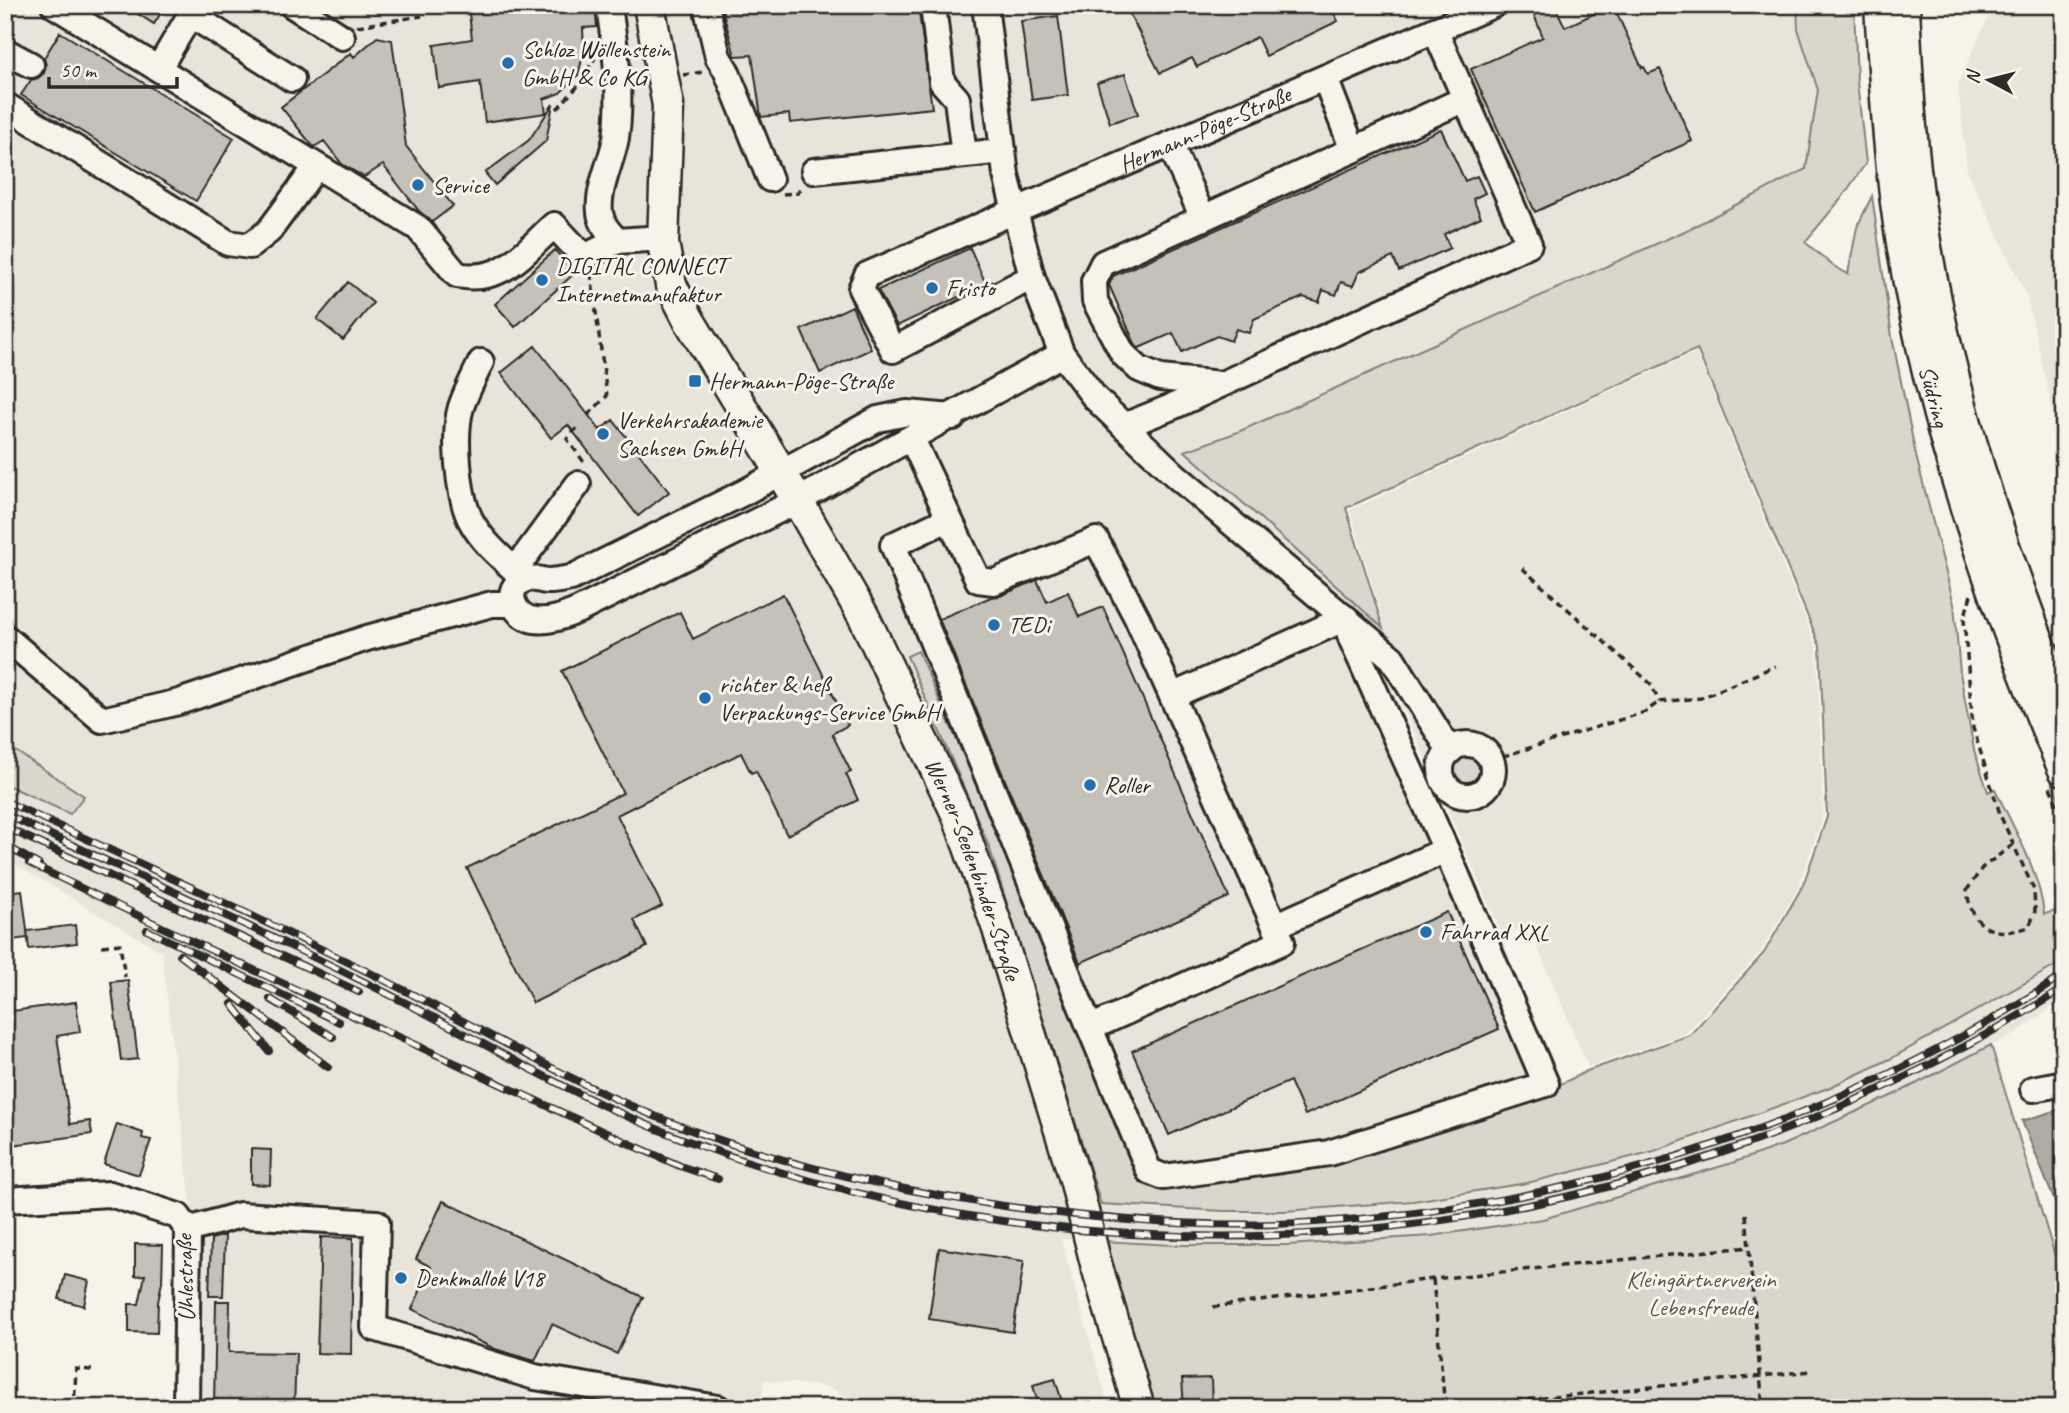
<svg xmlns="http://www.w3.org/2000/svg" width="2069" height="1413" viewBox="0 0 2069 1413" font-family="Caveat,sans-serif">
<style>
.built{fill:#e8e4da}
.green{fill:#dad6cc;stroke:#82807c;stroke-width:2}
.water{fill:#afaca4;stroke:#7a7874;stroke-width:2}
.building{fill:#c4c1b9;stroke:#2b2b2b;stroke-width:2}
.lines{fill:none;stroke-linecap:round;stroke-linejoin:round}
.minor-casing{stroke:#2b2b2b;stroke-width:30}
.major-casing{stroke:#2b2b2b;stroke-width:35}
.path{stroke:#2b2b2b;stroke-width:3.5;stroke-dasharray:7 5;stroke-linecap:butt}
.minor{stroke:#f7f3e8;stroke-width:24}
.major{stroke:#f7f3e8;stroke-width:30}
.rail-casing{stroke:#2b2b2b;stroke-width:8}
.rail{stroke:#f7f3e8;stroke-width:5;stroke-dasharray:16;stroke-linecap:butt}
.poi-dot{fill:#1f6fb2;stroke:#f7f3e8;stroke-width:2.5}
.labels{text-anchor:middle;stroke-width:6;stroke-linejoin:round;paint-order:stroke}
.poi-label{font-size:24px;fill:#2b2b2b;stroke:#f7f3e8;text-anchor:start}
.street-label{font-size:24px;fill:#2b2b2b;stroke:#f7f3e8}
.park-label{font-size:24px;fill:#575653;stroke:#f7f3e8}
</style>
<rect width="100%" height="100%" fill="#f7f3e8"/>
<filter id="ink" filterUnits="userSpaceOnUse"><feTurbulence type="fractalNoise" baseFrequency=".0143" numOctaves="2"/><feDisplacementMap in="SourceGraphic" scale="14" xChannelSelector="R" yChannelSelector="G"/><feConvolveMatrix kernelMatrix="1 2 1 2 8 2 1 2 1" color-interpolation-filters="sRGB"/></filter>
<g filter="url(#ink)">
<path class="built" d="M 5,5 L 1797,5 L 1798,29 L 1818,90 L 1806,169 L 1687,230 L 1238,433 L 1186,451 L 1383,628 L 1364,652 L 1390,683 L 1559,1085 L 1331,1160 L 1163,1187 L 1123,1137 L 1000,840 L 918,651 L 907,657 L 989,846 L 1102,1204 L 1224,1211 L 1285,1211 L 1413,1201 L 1535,1181 L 1654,1151 L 1828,1088 L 1890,1059 L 2064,961 L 2064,999 L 2016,1033 L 1902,1091 L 1783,1145 L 1729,1164 L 1543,1219 L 1431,1236 L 1287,1245 L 1172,1245 L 1061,1239 L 1109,1408 L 866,1408 L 829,1387 L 764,1380 L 760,1408 L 639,1408 L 533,1391 L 532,1408 L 193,1408 L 192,1215 L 162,952 L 5,858 L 5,784 L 70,814 L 83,796 L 5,744 Z
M 1994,5 L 2064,5 L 2064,460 L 2027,297 L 1967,170 L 1958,83 Z
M 1696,352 L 1817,648 L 1823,816 L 1798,888 L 1760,953 L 1685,1034 L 1588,1067 L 1530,929 L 1501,932 L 1392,683 L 1366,652 L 1374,645 L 1385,628 L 1350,510 Z"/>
<path class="green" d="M 1797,5 L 1854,5 L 1857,82 L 1866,163 L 1841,199 L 1805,242 L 1832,265 L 1848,274 L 1857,227 L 1872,196 L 1892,337 L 1916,456 L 1954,604 L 1960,673 L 1974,750 L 1988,792 L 1995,789 C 2014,829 2039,870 2044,914 L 2064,909 L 2064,961 L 1890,1059 L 1828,1088 L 1654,1151 L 1592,1167 L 1527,1183 L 1413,1201 L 1285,1211 L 1224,1211 L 1101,1204 L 989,846 L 907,656 L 918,651 L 1000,840 L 1123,1137 L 1141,1176 L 1331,1160 L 1559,1085 L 1587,1071 L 1690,1035 L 1764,953 L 1803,885 L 1827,817 L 1820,646 L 1697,349 L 1346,508 L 1383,628 L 1185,451 L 1238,432 L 1687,230 L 1806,169 L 1818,90 L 1798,29 Z
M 1906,328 L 1977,572 L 1972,576 L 1931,449 L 1904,334 Z
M 1982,595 L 2064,795 L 2064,812 L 1978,597 Z
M 5,744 L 84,796 L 70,814 L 5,784 Z
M1449 771a17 17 0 1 1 34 0a17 17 0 1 1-34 0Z
M 1991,1045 L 2064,1286 L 2064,1408 L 1149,1408 L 1103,1241 L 1172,1245 L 1287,1245 L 1431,1236 L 1543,1219 L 1729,1164 L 1783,1145 L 1902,1091 Z"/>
<path class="water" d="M 2064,1108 L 2064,1224 L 2022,1121 Z"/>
<path class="building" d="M 124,5 L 166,5 L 154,24 Z
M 468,5 L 595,5 L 597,27 L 583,28 L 584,52 L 578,75 L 560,93 L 544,99 L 546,113 L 485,122 L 480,82 L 439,88 L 434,45 L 472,39 Z
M 721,5 L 918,5 L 932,108 L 790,123 L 789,114 L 761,117 L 752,55 L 735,56 Z
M 1125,5 L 1330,5 L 1338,21 L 1266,56 L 1257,37 L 1197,67 L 1192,58 L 1160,73 Z
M 1613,5 L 1642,68 L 1644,67 L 1648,74 L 1660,69 L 1692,141 L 1535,212 L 1471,69 L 1543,37 L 1534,15 L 1555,6 L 1565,27 Z
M 1058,16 L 1068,95 L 1032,100 L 1021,21 Z
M 60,32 L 234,138 L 196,201 L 21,95 L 31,80 L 38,78 L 44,73 L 46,65 L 44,58 Z
M 377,37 L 392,40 L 406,146 L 453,206 L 432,222 L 419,211 L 383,165 L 364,177 L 342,164 L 324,141 L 314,147 L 312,145 L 281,107 L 351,53 L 354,57 Z
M 1125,74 L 1138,114 L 1110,123 L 1097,83 Z
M 553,104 L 546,141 L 495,185 L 485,173 L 529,140 Z
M 1441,129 L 1465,181 L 1477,176 L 1485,193 L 1473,199 L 1481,217 L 1444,234 L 1450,248 L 1399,271 L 1393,257 L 1359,272 L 1353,286 L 1341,282 L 1336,295 L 1323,290 L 1319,302 L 1303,297 L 1254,319 L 1249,333 L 1236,329 L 1231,341 L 1217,336 L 1182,352 L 1173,333 L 1139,348 L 1136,346 L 1109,285 L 1113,276 Z
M 970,248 L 986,284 L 897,326 L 878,290 Z
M 555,250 L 575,273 L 515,327 L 495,304 Z
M 348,282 L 373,303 L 343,340 L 317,319 Z
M 852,306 L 871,349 L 820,373 L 801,330 Z
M 535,346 L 600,430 L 613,420 L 669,492 L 638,516 L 568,425 L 551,438 L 501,373 Z
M 1037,580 L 1047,602 L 1068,592 L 1079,617 L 1103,607 L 1229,897 L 1080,963 L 939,619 L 991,597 L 1000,596 Z
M 783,594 L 848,725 L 832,734 L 851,772 L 846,774 L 858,800 L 787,835 L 756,771 L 751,773 L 741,753 L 617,815 L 662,906 L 634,920 L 647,947 L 533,1003 L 467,868 L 623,793 L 562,671 L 680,612 L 693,639 Z
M 22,890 L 28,938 L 12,940 L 5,892 Z
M 1447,912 L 1499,1029 L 1305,1115 L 1290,1081 L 1169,1135 L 1132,1051 Z
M 75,925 L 77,943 L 29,949 L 27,931 Z
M 128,980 L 138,1059 L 121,1061 L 111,982 Z
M 76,1002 L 80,1032 L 57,1036 L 70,1124 L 90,1121 L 92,1134 L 5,1146 L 5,1012 Z
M 117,1124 L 143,1133 L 142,1138 L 151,1140 L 139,1175 L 104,1164 Z
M 251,1149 L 271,1150 L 270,1185 L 251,1184 Z
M 443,1201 L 643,1297 L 617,1354 L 552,1324 L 535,1361 L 495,1349 L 412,1309 L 431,1267 L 416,1259 Z
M 225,1235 L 223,1296 L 209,1296 L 211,1239 Z
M 321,1237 L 353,1238 L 351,1354 L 317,1353 Z
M 135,1244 L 163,1245 L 162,1282 L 158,1302 L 157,1333 L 129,1332 L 129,1304 L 139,1304 L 145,1275 L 135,1276 Z
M 939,1248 L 1024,1261 L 1013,1332 L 929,1319 Z
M 65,1275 L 89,1281 L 84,1306 L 59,1299 Z
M 216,1301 L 230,1301 L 229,1352 L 296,1353 L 294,1408 L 214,1408 Z
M 1211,1378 L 1212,1408 L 1184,1408 L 1182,1379 Z
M 1055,1379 L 1064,1408 L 1039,1408 L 1033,1385 Z"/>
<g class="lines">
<g class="minor-casing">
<g id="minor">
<path d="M 54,5 L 418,228 L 457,275 C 503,284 523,253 554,225 L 584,257 L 617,241 L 663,238"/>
<path d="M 292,5 L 342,37"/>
<path d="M 706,5 L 718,57 L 726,70 L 770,179"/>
<path d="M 933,5 L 942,82 L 957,99 L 964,155"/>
<path d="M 985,5 L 1006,175 L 1015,211 L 867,275 L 861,289 L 893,350 L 1032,277"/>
<path d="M 610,13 C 616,55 622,96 616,138 C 612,161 597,189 600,213 C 602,225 609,232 617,241"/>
<path d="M 191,15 L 292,79"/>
<path d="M 5,51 L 31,65"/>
<path d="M 159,68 L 196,5"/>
<path d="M 1325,78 L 1353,150"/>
<path d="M 5,105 L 228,243 L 250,246 L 269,231 L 316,167"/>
<path d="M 1170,144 L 1203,218 L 1103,263 L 1094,281 L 1095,301 L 1123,354 L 1139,369 L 1160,378 L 1221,384"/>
<path d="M 814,171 L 1003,151"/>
<path d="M 1203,218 L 1465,99"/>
<path d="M 481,362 C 474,377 466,392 461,407 C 453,434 458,494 470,519 C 483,544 505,561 525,579"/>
<path d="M 953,417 L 907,413 L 878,419 L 745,492 L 571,578 C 564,579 556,581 549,581 C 542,581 534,577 527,579 C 503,584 510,617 535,620 C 550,622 565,616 579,610 L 797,501 L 1062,354"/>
<path d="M 1124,426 L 1174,406 L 1529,244 L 1435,30"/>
<path d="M 912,439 L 978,580 L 994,582 L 1096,540 L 1137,618 L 1282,942 L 1090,1028 L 893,545 L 948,519"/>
<path d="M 515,570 L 578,484"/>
<path d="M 5,637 L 102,720 L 179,702 L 367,638 L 492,604 L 512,604"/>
<circle cx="1467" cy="770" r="26"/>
<path id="s1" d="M 1450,751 L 1392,658 L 1175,475 L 1095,398 L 1062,354 L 1032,277 L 1015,211 L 1493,5"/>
<path d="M 1275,926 L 1446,850"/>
<path d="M 1090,1028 L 1149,1171 L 1164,1177 L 1329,1153 L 1546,1084 L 1446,850 L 1351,638 L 1346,618 L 1172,696"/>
<path d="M 2033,1089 L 2064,1083"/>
<path d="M 5,1200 L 110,1194 L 178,1216 L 188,1230 L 186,1408"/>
<path d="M 188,1230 L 240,1215 L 377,1223 L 374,1328 L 535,1377 L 718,1408"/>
</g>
</g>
<g class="major-casing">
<g id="major">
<path id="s2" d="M 649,5 L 668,105 L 663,243 L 671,285 L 689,320 L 781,472 L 864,617 L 958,816 L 998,929 L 1075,1179 L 1095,1260 L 1139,1408"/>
<path id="s3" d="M 1880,5 C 1885,86 1889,168 1903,249 C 1933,430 1993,602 2064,770"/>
<path d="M 1904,5 C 1907,78 1911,151 1922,223 C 1948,390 2001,550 2064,707"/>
</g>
</g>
<path class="path" d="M 357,26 L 422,16
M 683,75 L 703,72
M 557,109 L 577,87 L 595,58
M 783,194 L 797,193 L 803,185
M 588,415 L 607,396 L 591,274
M 577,428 L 567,439 L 586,465
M 1522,568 L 1651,684 L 1659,702
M 1971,595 L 1964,619 L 1973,728 L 2001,817 L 2034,890 L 2035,912 L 2029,927 C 1994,939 1971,928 1967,890 L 1982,868 L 2014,844
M 1491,760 L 1645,712 L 1659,702 L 1701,698 L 1775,666
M 2050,787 L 2064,821
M 102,946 L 120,944 L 125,977
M 1746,1214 L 1763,1408
M 1433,1279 L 1445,1408
M 1213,1307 L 1433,1279 L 1749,1247
M 74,1408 L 76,1369 L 93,1370
M 1444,1408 L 1811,1371"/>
<use href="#minor" class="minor"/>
<use href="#major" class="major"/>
<g class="rail-casing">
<path id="rail" d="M 5,801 C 135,862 266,920 394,985 C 489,1033 580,1088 680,1126 C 787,1166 899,1191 1011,1207 C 1098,1219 1187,1227 1275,1224 C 1553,1215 1832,1128 2064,975
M 5,814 C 138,876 273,935 404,1002 C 496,1049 584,1102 680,1138 C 1139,1312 1652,1251 2064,988
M 5,827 L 359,992
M 5,845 L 39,865
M 29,863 L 187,939 L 619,1139 L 680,1166 L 718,1179
M 147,930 L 339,1022
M 180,955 L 328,1067
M 270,999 L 333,1037
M 232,1004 L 269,1051"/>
</g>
<use href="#rail" class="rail"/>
</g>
</g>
<g class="poi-dot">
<circle cx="508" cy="63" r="7"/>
<circle cx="418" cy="185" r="7"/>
<circle cx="542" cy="280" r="7"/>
<circle cx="932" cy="288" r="7"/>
<rect x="688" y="374" width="14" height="14" rx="3.5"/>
<circle cx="603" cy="434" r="7"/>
<circle cx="994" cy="625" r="7"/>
<circle cx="705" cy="698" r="7"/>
<circle cx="1090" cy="785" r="7"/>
<circle cx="1426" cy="932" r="7"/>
<circle cx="401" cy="1278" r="7"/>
</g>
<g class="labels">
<g class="poi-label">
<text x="522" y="57">Schloz Wöllenstein<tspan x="522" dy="28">GmbH &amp; Co KG</tspan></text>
<text x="432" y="193">Service</text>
<text x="556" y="274">DIGITAL CONNECT<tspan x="556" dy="28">Internetmanufaktur</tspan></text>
<text x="946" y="296">Fristo</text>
<text x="709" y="389">Hermann-Pöge-Straße</text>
<text x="617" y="428">Verkehrsakademie<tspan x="617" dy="28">Sachsen GmbH</tspan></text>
<text x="1008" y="633">TEDi</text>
<text x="719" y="692">richter &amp; heß<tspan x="719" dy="28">Verpackungs-Service GmbH</tspan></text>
<text x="1104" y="793">Roller</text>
<text x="1440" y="940">Fahrrad XXL</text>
<text x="415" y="1286">Denkmallok V18</text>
</g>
<g class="street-label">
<text dy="8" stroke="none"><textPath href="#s1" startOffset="917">Hermann-Pöge-Straße</textPath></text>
<text dy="8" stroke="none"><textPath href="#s3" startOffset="396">Südring</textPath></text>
<text dy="8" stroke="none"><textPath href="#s2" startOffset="942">Werner-Seelenbinder-Straße</textPath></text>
<text transform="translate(185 1278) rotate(-92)" y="8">Uhlestraße</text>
</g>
<g class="park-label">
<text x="1701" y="1287">Kleingärtnerverein<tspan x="1701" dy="28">Lebensfreude</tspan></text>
</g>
</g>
<rect width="2069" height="1413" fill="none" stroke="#f7f3e8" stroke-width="28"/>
<rect x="14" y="14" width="2041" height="1385" fill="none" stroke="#2b2b2b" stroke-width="2.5" filter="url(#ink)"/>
<g transform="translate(1989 80) rotate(277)" stroke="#f7f3e8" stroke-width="5" paint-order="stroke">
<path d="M0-5L12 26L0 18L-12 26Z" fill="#2b2b2b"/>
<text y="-10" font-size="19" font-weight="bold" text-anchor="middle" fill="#2b2b2b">N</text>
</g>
<path d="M49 77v10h128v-10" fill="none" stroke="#2b2b2b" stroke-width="3.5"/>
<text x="60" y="77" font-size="21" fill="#2b2b2b" stroke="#f7f3e8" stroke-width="5" paint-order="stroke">50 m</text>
</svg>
